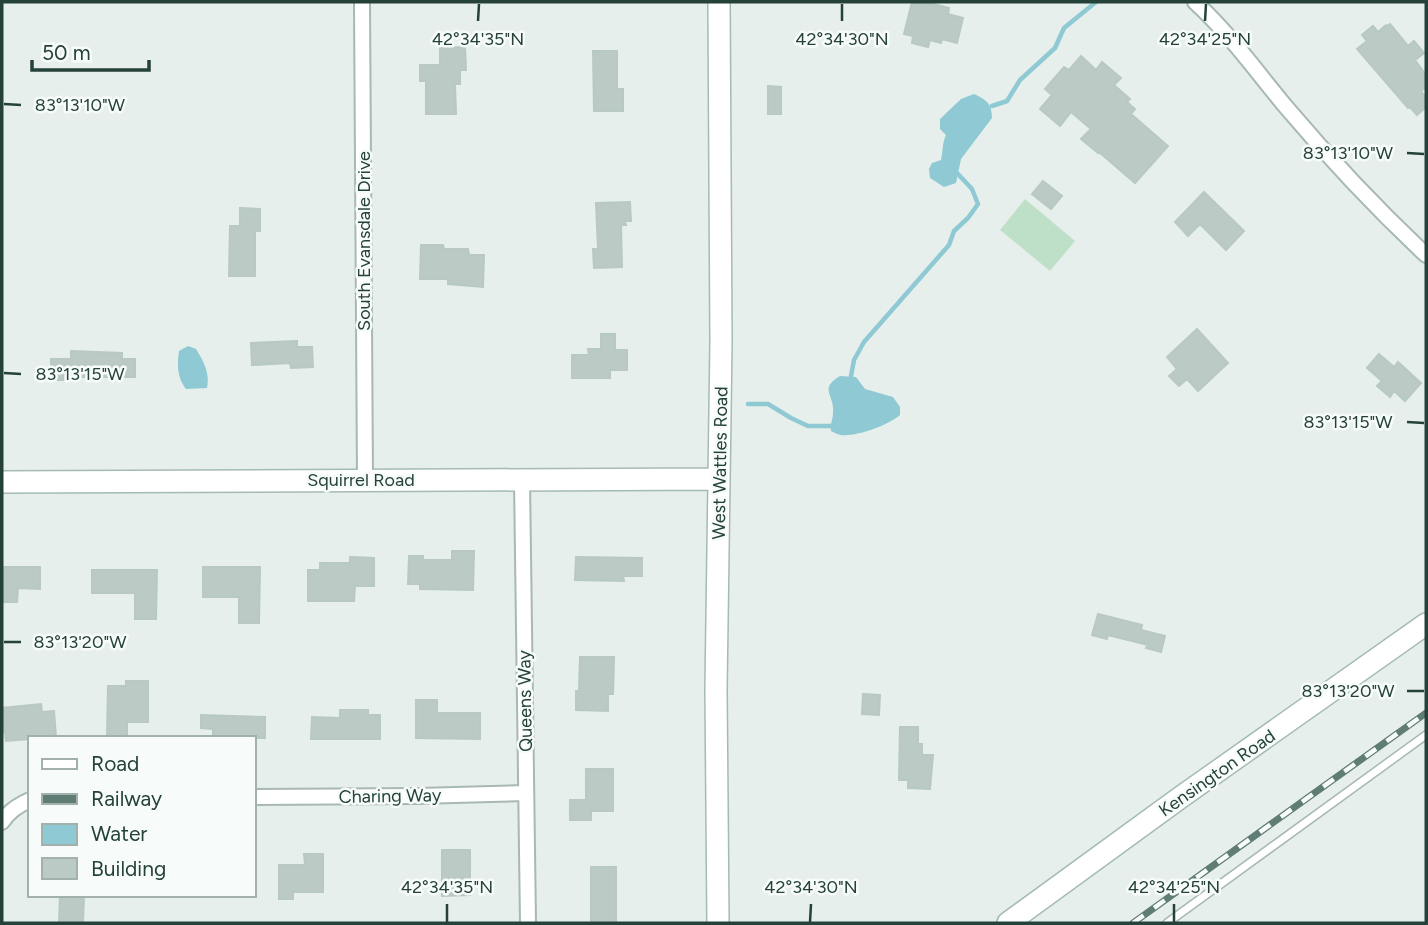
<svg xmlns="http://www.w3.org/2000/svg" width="1428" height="925" viewBox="0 0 1428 925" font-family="Figtree,sans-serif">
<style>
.green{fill:#bfe0c8}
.water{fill:#8ec9d4}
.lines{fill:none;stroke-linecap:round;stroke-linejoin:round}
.stream{stroke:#8ec9d4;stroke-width:4.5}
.building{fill:#bbcac4;stroke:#b8c9c2;stroke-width:2}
.lane-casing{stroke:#a8b8b2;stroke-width:10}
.street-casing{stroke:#a8b8b2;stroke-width:18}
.secondary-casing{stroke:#a4bbb3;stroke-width:24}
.lane{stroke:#fff;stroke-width:7}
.street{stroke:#fff;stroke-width:14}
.secondary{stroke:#fff;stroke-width:21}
.rail-casing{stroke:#5f7d75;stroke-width:7}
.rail{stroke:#f7fbf9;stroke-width:4.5;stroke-dasharray:13;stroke-linecap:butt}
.ticks{fill:none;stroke:#24423a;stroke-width:2.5}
.labels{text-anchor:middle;stroke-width:5;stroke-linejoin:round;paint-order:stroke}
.street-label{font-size:18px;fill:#24423a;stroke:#f7fbf9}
.ticks-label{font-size:18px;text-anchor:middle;fill:#24423a;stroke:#f7fbf9;stroke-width:5;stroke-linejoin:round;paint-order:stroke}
</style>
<rect width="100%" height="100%" fill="#e6efeb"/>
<path class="green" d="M 1025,199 L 1075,241 L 1050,271 L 1000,230 Z"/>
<path class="water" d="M 974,94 C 987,100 992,104 992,118 L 961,159 L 956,183 L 944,187 L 930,178 L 929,169 L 932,163 L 941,160 C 943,151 942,144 946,135 L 940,129 L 940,119 L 961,99 Z
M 188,346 L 196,349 C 204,362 210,373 207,388 L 186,389 C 177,377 177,365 179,351 Z
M 840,376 L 856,377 L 865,389 L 893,397 L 900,407 L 900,415 C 889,425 856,437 841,435 C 839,435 833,432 831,431 C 830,423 833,420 833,413 C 835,395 818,389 840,376 Z"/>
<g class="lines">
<path class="stream" d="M 992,106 L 1007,101 L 1020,80 L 1055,48 L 1064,28 L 1096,2
M 851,376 L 854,360 L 864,342 L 949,245 L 954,231 L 968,218 L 978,204 L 972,189 L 958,174
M 748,404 L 768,404 L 791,418 L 808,426 L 831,426"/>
</g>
<path class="building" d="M 912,2 L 925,2 L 949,8 L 948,14 L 963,18 L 957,43 L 942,39 L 941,43 L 930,40 L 928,47 L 912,43 L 913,36 L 904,34 Z
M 1390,24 L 1408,46 L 1414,41 L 1424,53 L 1415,60 L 1426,75 L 1426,87 L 1421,91 L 1426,98 L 1426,107 L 1417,115 L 1410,107 L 1408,108 L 1357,49 L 1367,41 L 1362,35 L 1373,26 L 1378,32 L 1386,25 L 1387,26 Z
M 465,47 L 466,70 L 460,70 L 460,84 L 455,84 L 456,114 L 426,114 L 426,81 L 420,81 L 420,65 L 440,65 L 440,48 Z
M 593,51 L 617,51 L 617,89 L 623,89 L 623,111 L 594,111 Z
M 1081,56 L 1096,70 L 1102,62 L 1121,78 L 1114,85 L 1130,99 L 1127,102 L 1135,109 L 1131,114 L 1168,146 L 1135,183 L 1099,152 L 1098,153 L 1081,139 L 1091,129 L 1071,112 L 1060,126 L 1040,109 L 1052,95 L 1045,89 L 1064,67 L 1069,70 Z
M 768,86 L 781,87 L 781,114 L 768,114 Z
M 1043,181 L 1062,196 L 1051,209 L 1032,194 Z
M 1204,192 L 1244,231 L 1226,250 L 1200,224 L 1188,236 L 1175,222 Z
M 630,202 L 631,221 L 625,221 L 626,225 L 621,225 L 622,267 L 594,268 L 593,249 L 598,249 L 596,203 Z
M 240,208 L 260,209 L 260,231 L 255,231 L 255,276 L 229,276 L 230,226 L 240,226 Z
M 421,245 L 443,245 L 444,249 L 468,249 L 469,255 L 484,255 L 483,287 L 448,284 L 448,279 L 420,279 Z
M 1197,329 L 1228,363 L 1198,391 L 1187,379 L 1179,386 L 1169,376 L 1177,369 L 1167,357 Z
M 601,334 L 615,334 L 615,350 L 627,350 L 627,370 L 610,370 L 610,378 L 572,378 L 572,355 L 589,355 L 588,349 L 601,349 Z
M 297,341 L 297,347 L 312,347 L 313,367 L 291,368 L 290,363 L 252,365 L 251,343 Z
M 71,351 L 122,353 L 122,359 L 135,359 L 135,377 L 76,377 L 76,380 L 58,380 L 58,371 L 51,371 L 51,359 L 71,359 Z
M 1379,354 L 1394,367 L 1398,362 L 1421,383 L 1405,401 L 1394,391 L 1390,397 L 1377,386 L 1382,381 L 1367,368 Z
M 452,551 L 474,551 L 473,590 L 420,589 L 420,584 L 408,584 L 409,556 L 423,556 L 423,560 L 452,560 Z
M 350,557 L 374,558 L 374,586 L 355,586 L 354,601 L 308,601 L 308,570 L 320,570 L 320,563 L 350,563 Z
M 576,557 L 642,558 L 642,576 L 623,576 L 624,581 L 575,580 Z
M 2,567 L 40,567 L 40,589 L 18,588 L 17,602 L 2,602 Z
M 203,567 L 260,567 L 259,623 L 239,623 L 239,597 L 203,597 Z
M 92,570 L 157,570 L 156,619 L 135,619 L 135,593 L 92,593 Z
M 1098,614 L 1142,625 L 1141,630 L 1165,636 L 1161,652 L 1146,648 L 1148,645 L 1108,635 L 1107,639 L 1092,635 Z
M 580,657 L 614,657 L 613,694 L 608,694 L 608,711 L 576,710 L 576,691 L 579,691 Z
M 126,681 L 148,681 L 148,722 L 127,722 L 127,738 L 107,738 L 108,686 L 126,686 Z
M 863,694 L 880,695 L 879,715 L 862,714 Z
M 416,700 L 437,700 L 437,713 L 480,713 L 480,739 L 416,738 Z
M 41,704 L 42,712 L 54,711 L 56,737 L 30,738 L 30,739 L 6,741 L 5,732 L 2,732 L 2,708 Z
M 340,710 L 368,710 L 368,715 L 380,715 L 380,739 L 311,739 L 312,717 L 340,718 Z
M 201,715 L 265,717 L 265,738 L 213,738 L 213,729 L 201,728 Z
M 900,727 L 918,727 L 918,744 L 922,744 L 922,755 L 933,755 L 930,789 L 908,788 L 908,780 L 899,780 Z
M 586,769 L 613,769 L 613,811 L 591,811 L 591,820 L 570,820 L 570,800 L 586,800 Z
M 442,850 L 470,850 L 470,895 L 442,896 Z
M 304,854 L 323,854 L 323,892 L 293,892 L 293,899 L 279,899 L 279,865 L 305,865 Z
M 591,867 L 616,867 L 616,923 L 591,923 Z
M 60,895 L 84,895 L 83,923 L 59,923 Z"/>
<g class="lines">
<g class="lane-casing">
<path id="lane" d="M 1167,923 L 1426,735"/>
</g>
<g class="street-casing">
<path id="street" d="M 362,2 L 365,480
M 1195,2 C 1229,33 1256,71 1286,107 C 1330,159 1377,209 1426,255
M 522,480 L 528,923
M 254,797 L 418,796 L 526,793
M 2,822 C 9,811 18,805 30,800"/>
</g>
<g class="secondary-casing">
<path id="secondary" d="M 2,482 L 719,479
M 718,923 L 716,689 L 721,342 L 719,2
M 1008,923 L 1181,797 L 1426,624"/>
</g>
<use href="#lane" class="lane"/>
<use href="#street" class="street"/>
<use href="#secondary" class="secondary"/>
<g class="rail-casing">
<path id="rail" d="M 1133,923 L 1426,713"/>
</g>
<use href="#rail" class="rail"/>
</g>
<path class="ticks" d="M 478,21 L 479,4M 842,21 L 842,4M 1205,21 L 1206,4M 4,104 L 21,105M 1407,153 L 1424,154M 4,373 L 21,374M 1407,422 L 1424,423M 4,642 L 21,642M 1407,691 L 1424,691M 447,922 L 447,904M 810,922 L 811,904M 1174,922 L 1174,904"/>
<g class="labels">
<g class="street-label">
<text transform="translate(364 241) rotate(-90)" y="6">South Evansdale Drive</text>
<text transform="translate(720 463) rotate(-89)" y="6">West Wattles Road</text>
<text x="361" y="486">Squirrel Road</text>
<text transform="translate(525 701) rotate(-91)" y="6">Queens Way</text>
<text transform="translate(1217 773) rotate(-35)" y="6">Kensington Road</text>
<text transform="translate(390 796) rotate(-1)" y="6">Charing Way</text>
</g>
</g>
<g class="ticks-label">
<text x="478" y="45">42°34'35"N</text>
<text x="842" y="45">42°34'30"N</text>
<text x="1205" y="45">42°34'25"N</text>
<text x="80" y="111">83°13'10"W</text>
<text x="1348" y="159">83°13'10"W</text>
<text x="80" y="380">83°13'15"W</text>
<text x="1348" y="428">83°13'15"W</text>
<text x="80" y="648">83°13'20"W</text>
<text x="1348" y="697">83°13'20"W</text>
<text x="447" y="893">42°34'35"N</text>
<text x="811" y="893">42°34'30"N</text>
<text x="1174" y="893">42°34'25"N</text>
</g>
<rect width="1428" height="925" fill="none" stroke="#24423a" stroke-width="7"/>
<rect x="28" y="736" width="228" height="161" fill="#f7fbf9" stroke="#a3b1ad" stroke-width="2"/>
<rect x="42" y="759" width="35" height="10" fill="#ffffff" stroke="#a3b1ad" stroke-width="2"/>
<text x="91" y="771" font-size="21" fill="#24423a">Road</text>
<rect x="42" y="794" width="35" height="10" fill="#5f7d75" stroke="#a3b1ad" stroke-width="2"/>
<text x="91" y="806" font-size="21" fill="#24423a">Railway</text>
<rect x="42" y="824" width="35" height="21" fill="#8ec9d4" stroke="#a3b1ad" stroke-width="2"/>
<text x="91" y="841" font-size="21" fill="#24423a">Water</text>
<rect x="42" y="858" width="35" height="21" fill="#bbcac4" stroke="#a3b1ad" stroke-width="2"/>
<text x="91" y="876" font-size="21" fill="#24423a">Building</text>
<path d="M32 60v10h117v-10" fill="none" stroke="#24423a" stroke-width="3.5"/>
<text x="42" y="60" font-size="21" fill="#24423a" stroke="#f7fbf9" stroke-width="5" paint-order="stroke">50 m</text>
</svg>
